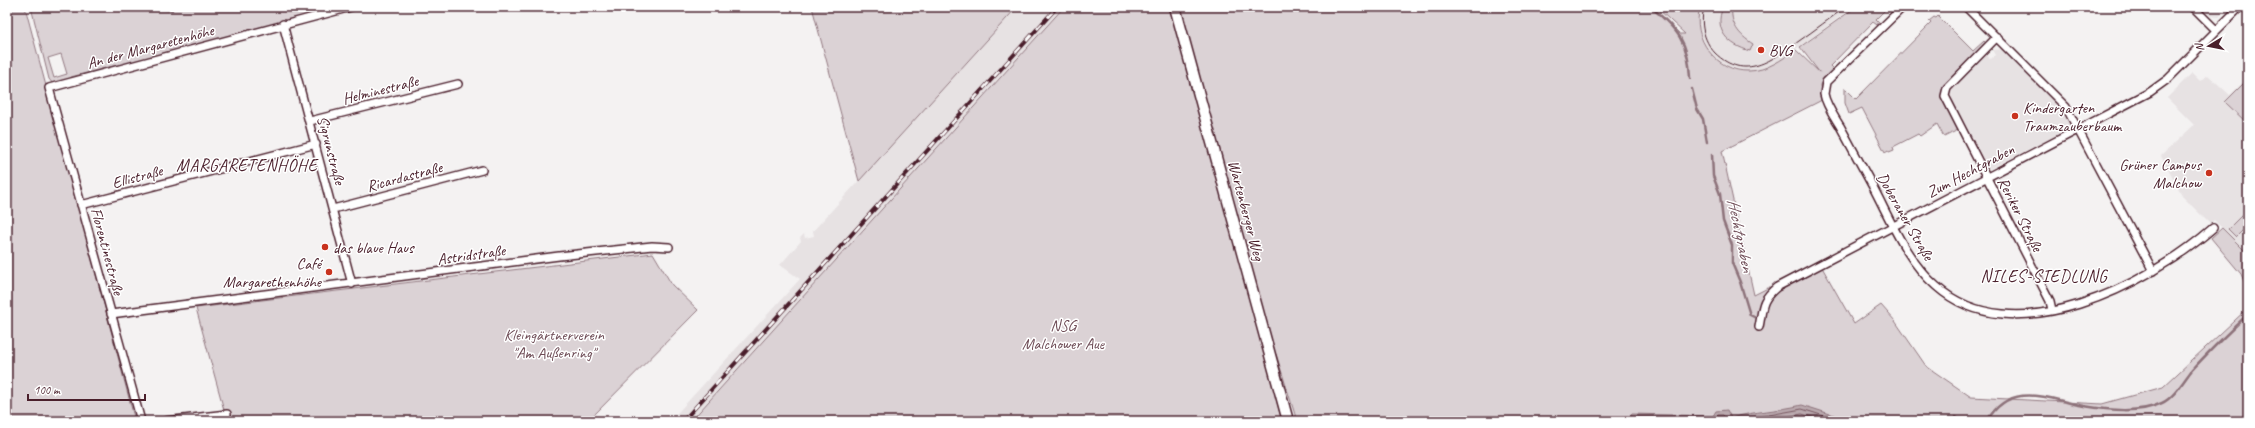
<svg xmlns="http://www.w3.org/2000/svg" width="2255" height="428" viewBox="0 0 2255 428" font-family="Caveat,sans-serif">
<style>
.built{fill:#e7e2e3}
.green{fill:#dbd2d5;stroke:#927880;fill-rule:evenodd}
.water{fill:#baa9ae;stroke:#8d727a}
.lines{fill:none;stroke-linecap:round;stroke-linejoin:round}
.shore{stroke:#77565f;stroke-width:1}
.stream{stroke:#8d727a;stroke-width:2.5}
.minor-casing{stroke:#4a1f2b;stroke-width:10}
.secondary-casing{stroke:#4a1f2b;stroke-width:13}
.minor{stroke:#fff;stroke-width:7}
.secondary{stroke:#fff;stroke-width:10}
.tram{stroke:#4a1f2b;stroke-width:1}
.rail-casing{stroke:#4a1f2b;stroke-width:4}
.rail{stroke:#fff;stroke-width:2.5;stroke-dasharray:8;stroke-linecap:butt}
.poi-dot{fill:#c8321e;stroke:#fff;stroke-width:1.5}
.labels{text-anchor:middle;stroke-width:3;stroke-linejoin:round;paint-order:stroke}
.street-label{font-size:16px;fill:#4a1f2b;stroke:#fff}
.poi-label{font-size:16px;fill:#4a1f2b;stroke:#fff;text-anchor:start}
.park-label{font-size:16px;fill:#6e4c56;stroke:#fff}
.neighbourhood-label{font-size:17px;letter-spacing:1px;fill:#4a1f2b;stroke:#fff}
.water-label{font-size:17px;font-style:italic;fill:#714f59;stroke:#fff}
</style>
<rect width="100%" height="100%" fill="#f4f2f2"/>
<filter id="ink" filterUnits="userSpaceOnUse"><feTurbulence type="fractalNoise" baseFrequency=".025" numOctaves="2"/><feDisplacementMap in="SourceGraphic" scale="8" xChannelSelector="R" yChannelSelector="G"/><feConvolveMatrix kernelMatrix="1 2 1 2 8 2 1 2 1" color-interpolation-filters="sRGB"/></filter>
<g filter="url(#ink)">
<path class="built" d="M 1017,7 L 1064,7 L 691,421 L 670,421 L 800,279 L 780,265 L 801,241 L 800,238 L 804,234 L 805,238 L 814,236 L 813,231 Z
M 1700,7 L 1853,7 L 1777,63 L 1758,70 L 1748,71 L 1728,66 L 1719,61 L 1707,50 L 1698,25 Z
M 2202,7 L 2229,7 L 2219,17 L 2211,16 Z
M 2005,49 L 2064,108 L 2073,127 L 1989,169 L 1952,100 L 1951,93 L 1953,89 L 1986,55 L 1991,59 L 1995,55 L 1992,50 Z
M 2192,73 L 2200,81 L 2208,75 L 2230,95 L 2248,78 L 2248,254 L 2214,220 L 2210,224 L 2182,196 L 2161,156 L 2194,125 L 2167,98 Z"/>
<path class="green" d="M 7,7 L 25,7 L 135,421 L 7,421 Z
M 31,7 L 337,7 L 128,65 L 117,65 L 71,77 L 69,80 L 53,84 L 49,79 ZM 61,54 L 67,74 L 54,78 L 48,58 Z
M 812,7 L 1017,7 L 859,181 Z
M 1064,7 L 1651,7 L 1680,34 L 1685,34 L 1656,7 L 1667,7 L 1672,12 L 1677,7 L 1700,7 C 1691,38 1716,72 1749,71 C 1767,71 1782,59 1796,50 L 1820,73 L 1800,47 L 1856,7 L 1888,7 L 1876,19 L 1879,22 L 1877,25 L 1873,22 L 1830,66 L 1833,69 L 1825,78 L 1824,77 L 1820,85 L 1822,100 L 1722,151 L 1754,295 L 1819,262 L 1854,324 L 1881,305 L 1895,321 L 1926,366 L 1971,397 L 2102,404 L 2163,387 L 2248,308 L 2248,421 L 1297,421 L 1276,354 L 1265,357 L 1282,421 L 691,421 Z
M 1723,7 L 1732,7 C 1730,24 1739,35 1753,44 L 1750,51 C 1729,45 1713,31 1723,7 Z
M 1938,16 L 1973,51 L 1984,41 L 1986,43 L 1943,86 L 1942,97 L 1958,130 L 1944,137 L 1937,124 L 1920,136 L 1918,134 L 1893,147 L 1894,150 L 1889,152 L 1888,150 L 1885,152 L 1862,108 L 1849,114 L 1845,103 L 1845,88 L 1856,99 L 1931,23 L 1929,21 L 1934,17 L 1936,18 Z
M 2244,83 L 2248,87 L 2248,124 L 2225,102 Z
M 2245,212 L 2248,216 L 2248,225 L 2236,237 L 2228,229 Z
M 2222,228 L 2248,254 L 2248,291 L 2241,274 L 2211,238 Z
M 653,253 L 672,285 L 698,310 L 588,421 L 227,421 L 196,308 Z"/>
<path class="water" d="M 1802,405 L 1852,421 L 1623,421 L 1631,418 L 1631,414 L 1713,416 L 1716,411 L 1727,410 L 1731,418 C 1754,411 1778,411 1802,405 Z"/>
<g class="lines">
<path class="shore" d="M 1634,421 L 1637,418 L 1713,420 L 1718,415 L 1723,415 L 1728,421
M 1736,421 L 1802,409 L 1840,421
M 1764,421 L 1802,414 L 1825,421"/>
<path class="stream" d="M 153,7 L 172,10
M 1651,7 C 1677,29 1689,42 1690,78
M 1692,89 L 1697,109 L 1703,119 L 1707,142
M 1712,154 L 1713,176 L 1720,194 L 1723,221 L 1732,245 L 1732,263 L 1740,282 L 1750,315 L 1754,317
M 1956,417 L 1961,421
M 1987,421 C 2011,380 2048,399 2084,406 C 2108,410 2139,414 2162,403 C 2174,398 2184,380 2192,370 C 2210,350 2229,332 2248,314"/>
<g class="minor-casing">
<path id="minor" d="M 1903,7 L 1826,82 L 1824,94 C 1826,105 1834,116 1840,126 C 1851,146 1862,167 1873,187 C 1891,221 1906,260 1936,286 C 2013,355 2148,285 2213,228
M 1966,7 L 2066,107 L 2153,271
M 2193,7 L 2216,30
M 283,24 L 352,284
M 1997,37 L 1947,88 L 1945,96 L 2050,301 L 2052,310
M 310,121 L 458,84
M 81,205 L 316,144
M 333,209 L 482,170
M 111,314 L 559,256 L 652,246 L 669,247
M 1759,327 C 1763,308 1760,301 1777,287 L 2150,92 L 2168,79 L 2240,7
M 141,421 L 49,88 L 351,7
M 166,421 L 227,414"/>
</g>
<g class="secondary-casing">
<path id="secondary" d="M 1175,7 L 1288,421"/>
</g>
<use href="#minor" class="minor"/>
<use href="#secondary" class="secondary"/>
<path class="tram" d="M 1704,7 C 1700,23 1703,40 1715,53 C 1745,82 1772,60 1799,41 C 1815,30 1830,18 1846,7"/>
<g class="rail-casing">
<path id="rail" d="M 683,421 L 1057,7"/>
</g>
<use href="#rail" class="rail"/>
</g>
</g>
<g class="poi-dot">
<circle cx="1761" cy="50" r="4"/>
<circle cx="2015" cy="116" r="4"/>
<circle cx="2209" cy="173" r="4"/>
<circle cx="325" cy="247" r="4"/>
<circle cx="329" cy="272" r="4"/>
</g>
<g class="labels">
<g class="street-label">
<text transform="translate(150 46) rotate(-15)" y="6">An der Margaretenhöhe</text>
<text transform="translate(380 89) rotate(-14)" y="6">Helminestraße</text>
<text transform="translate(332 150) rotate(75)" y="6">Sigrunstraße</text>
<text transform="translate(1970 170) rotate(-28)" y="6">Zum Hechtgraben</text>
<text transform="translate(137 176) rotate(-15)" y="6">Ellistraße</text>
<text transform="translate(404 176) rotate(-15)" y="6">Ricardastraße</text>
<text transform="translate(1247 210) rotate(75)" y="6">Wartenberger Weg</text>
<text transform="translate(2021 214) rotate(63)" y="6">Reriker Straße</text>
<text transform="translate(1906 216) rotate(60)" y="6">Doberaner Straße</text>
<text transform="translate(108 251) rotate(75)" y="6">Florentinestraße</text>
<text transform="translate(471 254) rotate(-8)" y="6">Astridstraße</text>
</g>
<g class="poi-label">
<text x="1769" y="56">BVG</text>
<text x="2023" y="113">Kindergarten<tspan x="2023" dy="18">Traumzauberbaum</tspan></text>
<text x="2201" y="170" text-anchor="end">Grüner Campus<tspan x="2201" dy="18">Malchow</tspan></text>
<text x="333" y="253">das blaue Haus</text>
<text x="321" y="269" text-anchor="end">Café<tspan x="321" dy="18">Margarethenhöhe</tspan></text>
</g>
<g class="park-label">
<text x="1063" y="331">NSG<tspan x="1063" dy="18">Malchower Aue</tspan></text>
<text x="554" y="340">Kleingärtnerverein<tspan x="554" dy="18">"Am Außenring"</tspan></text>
</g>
<g class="neighbourhood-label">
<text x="247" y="171">MARGARETENHÖHE</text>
<text x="2044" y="282">NILES-SIEDLUNG</text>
</g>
<g class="water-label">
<text transform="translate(1741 235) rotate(78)" y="6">Hechtgraben</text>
</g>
</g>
<rect width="2255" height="428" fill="none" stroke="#fff" stroke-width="24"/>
<rect x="12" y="12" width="2231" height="404" fill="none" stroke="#4a1f2b" stroke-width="1.5" filter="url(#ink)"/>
<g transform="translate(2209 46) rotate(260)" stroke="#ffffff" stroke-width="3" paint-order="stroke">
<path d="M0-3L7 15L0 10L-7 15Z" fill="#4a1f2b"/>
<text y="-6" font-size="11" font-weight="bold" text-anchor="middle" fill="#4a1f2b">N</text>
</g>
<path d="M28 394v6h117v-6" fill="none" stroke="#4a1f2b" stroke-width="2"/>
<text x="34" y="394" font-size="12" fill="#4a1f2b" stroke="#ffffff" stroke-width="3" paint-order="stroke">100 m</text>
</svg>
